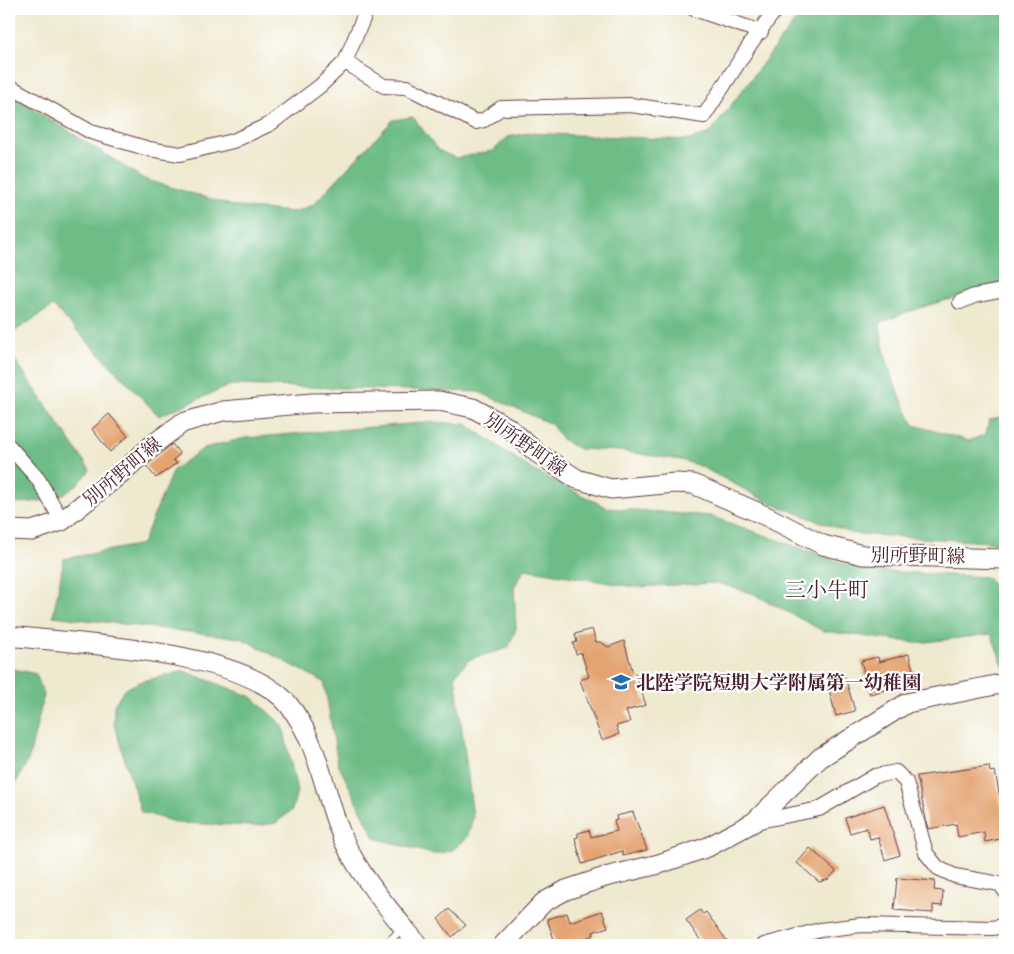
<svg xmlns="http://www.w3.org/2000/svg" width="1014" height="954" viewBox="0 0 1014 954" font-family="'Gentium Book Plus','Noto Serif JP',serif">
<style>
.forest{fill:#6ebd87;stroke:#5c6e59}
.building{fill:#e4a36f}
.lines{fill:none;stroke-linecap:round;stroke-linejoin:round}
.lane-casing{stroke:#633d44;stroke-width:9}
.street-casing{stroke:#633d44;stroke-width:16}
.secondary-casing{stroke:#633d44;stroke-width:21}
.lane{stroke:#fff;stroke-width:7}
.street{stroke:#fff;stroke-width:14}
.secondary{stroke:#fff;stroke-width:19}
.labels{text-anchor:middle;stroke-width:4.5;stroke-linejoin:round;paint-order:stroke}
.street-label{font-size:19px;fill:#4a1f2b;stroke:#fff}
.poi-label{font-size:19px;font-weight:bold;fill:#4a1f2b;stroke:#fff;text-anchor:start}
.quarter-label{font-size:21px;fill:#4a1f2b;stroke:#fff}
</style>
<rect width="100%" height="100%" fill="#fff"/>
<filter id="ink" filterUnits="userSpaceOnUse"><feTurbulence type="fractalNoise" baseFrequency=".02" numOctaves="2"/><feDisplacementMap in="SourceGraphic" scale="10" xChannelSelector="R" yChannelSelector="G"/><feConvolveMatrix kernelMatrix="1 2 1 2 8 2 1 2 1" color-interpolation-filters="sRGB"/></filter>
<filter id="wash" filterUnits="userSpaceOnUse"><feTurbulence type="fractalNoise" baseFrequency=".0096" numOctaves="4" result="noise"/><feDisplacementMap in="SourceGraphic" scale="20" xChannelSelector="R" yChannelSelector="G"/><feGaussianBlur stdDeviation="1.12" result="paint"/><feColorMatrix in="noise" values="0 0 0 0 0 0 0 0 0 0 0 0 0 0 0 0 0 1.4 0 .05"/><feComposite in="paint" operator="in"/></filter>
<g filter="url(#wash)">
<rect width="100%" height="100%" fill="#efe9cf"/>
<path class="forest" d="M 804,9 L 1005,9 L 1005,292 C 962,292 920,307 880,323 C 883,362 897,391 914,425 L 969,441 L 986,434 L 989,420 L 1005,417 L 1005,543 L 854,534 L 772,504 L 700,466 L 681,460 L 620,451 L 579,449 L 563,440 L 551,424 L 479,392 L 231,385 L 159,416 L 53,306 L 9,335 L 9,93 L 144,179 L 237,207 L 294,212 L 313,205 L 393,120 L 413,117 L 438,150 L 455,158 L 493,151 L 508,137 L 528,133 L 689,140 L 710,133 Z
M 9,351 L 90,470 C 65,503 47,500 9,504 Z
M 432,422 L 466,424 L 534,471 L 608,508 L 710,516 L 863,570 L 985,577 L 1005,592 L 1005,670 L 991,634 L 918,643 L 823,631 L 754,594 L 717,583 L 635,587 L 525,569 L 514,587 L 516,629 L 508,648 L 470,659 L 455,675 L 473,817 L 467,838 L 451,851 L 432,854 L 375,838 L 338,764 L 324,682 L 241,638 L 53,616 L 64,559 L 142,544 L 173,470 L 204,448 L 245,438 Z
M 9,668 L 36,674 L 44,695 L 29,758 L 9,796 Z
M 184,671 L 252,697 L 283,726 L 297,791 L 292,810 L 276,823 L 256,826 L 178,823 L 141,812 L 114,724 L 114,705 L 125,689 L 142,681 Z"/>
<g id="blocks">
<path class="building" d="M 109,414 L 128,436 L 110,452 L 92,429 Z
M 172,444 L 180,454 L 173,460 L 177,463 L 156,478 L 146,466 Z
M 592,629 L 596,642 L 601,642 L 608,647 L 624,641 L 633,673 L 635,673 L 646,705 L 626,711 L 630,722 L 616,726 L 619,734 L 602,740 L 580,680 L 589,677 L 581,652 L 576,654 L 573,643 L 577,642 L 575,634 Z
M 909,654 L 916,681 L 870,694 L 861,661 L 878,657 L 879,662 Z
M 845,677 L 855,711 L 836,716 L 827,682 Z
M 989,766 L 990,772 L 995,771 L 1005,825 L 1005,838 L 985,842 L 984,832 L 958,837 L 956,824 L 928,829 L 917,776 Z
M 884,805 L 900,855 L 885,860 L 878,837 L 870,839 L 867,828 L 850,833 L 845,818 Z
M 633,812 L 647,850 L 623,856 L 622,851 L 582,864 L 575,838 L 578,837 L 578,833 L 589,830 L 591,837 L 617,831 L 614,821 L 617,820 L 616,816 Z
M 810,848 L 836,871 L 829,879 L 819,882 L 797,863 Z
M 897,878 L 935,881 L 934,890 L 943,891 L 942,906 L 933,905 L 933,913 L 894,910 Z
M 449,909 L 466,925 L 452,937 L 438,919 Z
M 700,910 L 703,914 L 706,912 L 730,945 L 704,945 L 686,920 Z
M 602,911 L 608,927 L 593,932 L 594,935 L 564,945 L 556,945 L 547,919 L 567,913 L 570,922 Z"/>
</g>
</g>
<g filter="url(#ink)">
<use href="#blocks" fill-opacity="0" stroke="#633d44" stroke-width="1"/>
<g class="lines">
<g class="lane-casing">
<path id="lane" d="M 386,945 L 403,927"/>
</g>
<g class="street-casing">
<path id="street" d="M 694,9 L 761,32
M 345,62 L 384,86 L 407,87 L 476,122 L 484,120 L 501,108 L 631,105 L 704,116 L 753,40 L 776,9
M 9,86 L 91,132 L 149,149 L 180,154 L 233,141 L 270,124 L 320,86 L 345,62 L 367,9
M 960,302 L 974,296 L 1005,290
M 9,446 L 38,479 L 62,521
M 754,822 L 819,809 L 875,776 L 896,772 L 906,782 L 926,853 L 938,868 L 955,876 L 1000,884 L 1005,891
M 764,945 L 820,930 L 861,925 L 992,928 L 1005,926"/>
</g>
<g class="secondary-casing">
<path id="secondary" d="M 9,530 L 32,531 L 62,521 L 126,469 L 151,446 L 182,423 L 223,411 L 312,403 L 439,401 L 473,408 L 509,428 L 537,453 L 577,479 L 611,489 L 675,483 L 693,484 L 766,516 L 823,545 L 863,555 L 1005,559
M 9,636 C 77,644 244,650 288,704 C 323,747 324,804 349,851 C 367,885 394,915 418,945
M 503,945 L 544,902 L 566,890 L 605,877 L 659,864 L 708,847 L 754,822 L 820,758 L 907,703 L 1005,683"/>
</g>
<use href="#lane" class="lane"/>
<use href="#street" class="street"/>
<use href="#secondary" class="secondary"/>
</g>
</g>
<defs>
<g id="school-bare" transform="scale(1.5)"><path d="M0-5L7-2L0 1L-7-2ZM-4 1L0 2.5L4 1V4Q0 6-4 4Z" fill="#1f6fb2" stroke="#fff" stroke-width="2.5" paint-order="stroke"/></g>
</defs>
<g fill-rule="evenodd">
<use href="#school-bare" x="621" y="682"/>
</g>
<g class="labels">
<g class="street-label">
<text transform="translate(526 444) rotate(35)" y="7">別所野町線</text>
<text transform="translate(122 471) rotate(-40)" y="7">別所野町線</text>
<text transform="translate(918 555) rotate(1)" y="7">別所野町線</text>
</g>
<g class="poi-label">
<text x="636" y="689">北陸学院短期大学附属第一幼稚園</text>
</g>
<g class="quarter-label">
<text x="827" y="597">三小牛町</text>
</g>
</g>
<rect width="1014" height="954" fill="none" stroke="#fff" stroke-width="30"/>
</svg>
